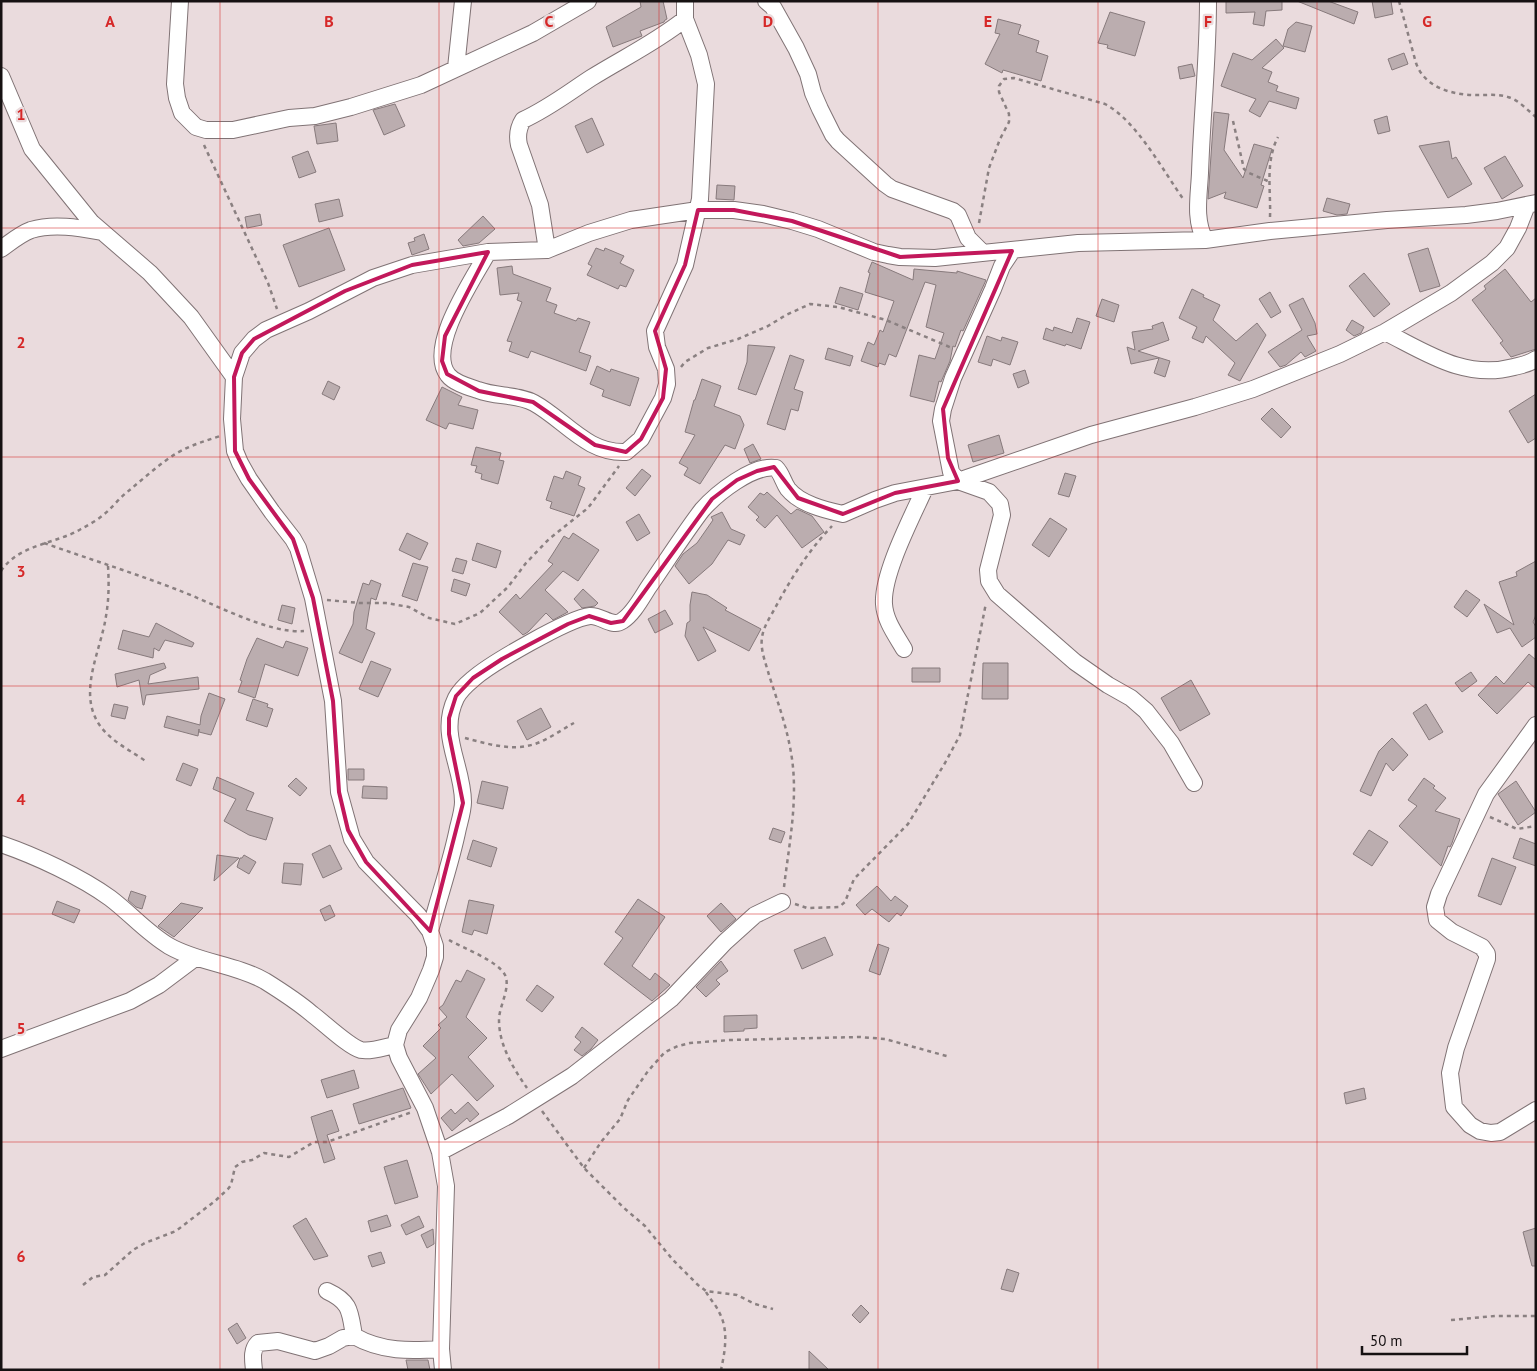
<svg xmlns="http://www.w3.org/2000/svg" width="1537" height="1371" viewBox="0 0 1537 1371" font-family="'PT Sans',sans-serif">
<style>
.building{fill:#bbadaf;stroke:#877a7c}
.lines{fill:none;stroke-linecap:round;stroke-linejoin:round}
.street-casing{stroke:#807375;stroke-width:18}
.path{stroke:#8a8081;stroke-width:2.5;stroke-dasharray:4 4;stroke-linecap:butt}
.street{stroke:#fff;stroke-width:16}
.marked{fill:none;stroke:#c2185b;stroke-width:4;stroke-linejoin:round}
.grid{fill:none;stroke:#d62828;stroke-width:1;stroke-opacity:0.55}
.grid-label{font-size:16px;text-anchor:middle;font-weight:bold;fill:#d62828;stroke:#eadbdd;stroke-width:4.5;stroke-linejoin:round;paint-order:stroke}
</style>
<rect width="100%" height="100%" fill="#eadbdd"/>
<path class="building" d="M 640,1 L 663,1 L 667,19 L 665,20 L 664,22 L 640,31 L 642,36 L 613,47 L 606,27 L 641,7 Z
M 1226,1 L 1282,1 L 1282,10 L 1266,11 L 1264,26 L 1253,24 L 1255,12 L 1226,13 Z
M 1297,1 L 1328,1 L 1358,12 L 1354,24 Z
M 1372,1 L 1391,1 L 1393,14 L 1375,18 Z
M 1110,12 L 1145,22 L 1135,56 L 1107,48 L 1108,45 L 1098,43 Z
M 998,19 L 1021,25 L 1018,34 L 1039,41 L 1036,52 L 1048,56 L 1041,81 L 1003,70 L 1002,73 L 985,64 L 1000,34 L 995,33 Z
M 1296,22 L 1312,26 L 1305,52 L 1283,46 L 1288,29 Z
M 1276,39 L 1284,48 L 1262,68 L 1272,72 L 1268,82 L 1278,86 L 1276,91 L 1299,98 L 1296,109 L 1269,101 L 1260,117 L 1249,111 L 1256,99 L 1221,86 L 1233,53 L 1252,60 Z
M 1404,53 L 1408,64 L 1392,70 L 1388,59 Z
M 1192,64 L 1195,76 L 1180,79 L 1178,67 Z
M 395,104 L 405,126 L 384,135 L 373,110 Z
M 1214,112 L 1229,114 L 1224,150 L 1243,178 L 1254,144 L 1272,149 L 1261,185 L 1264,186 L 1257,208 L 1224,198 L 1226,192 L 1208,199 Z
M 1387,116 L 1390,131 L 1378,134 L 1374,120 Z
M 592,118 L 604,145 L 587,153 L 575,126 Z
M 336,123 L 338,141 L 317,144 L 314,126 Z
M 1449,141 L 1452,159 L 1456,157 L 1472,184 L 1448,198 L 1419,146 Z
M 308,151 L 316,172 L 299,178 L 292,157 Z
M 1505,156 L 1523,186 L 1502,199 L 1484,168 Z
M 717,185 L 735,186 L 734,200 L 716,199 Z
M 1327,198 L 1350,204 L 1347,214 L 1337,215 L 1323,211 Z
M 339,199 L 343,216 L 319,222 L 315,204 Z
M 260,214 L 262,225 L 247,228 L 245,217 Z
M 483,216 L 495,229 L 479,243 L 463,246 L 458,240 Z
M 329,228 L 345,270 L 299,287 L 283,245 Z
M 424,234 L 429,249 L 412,255 L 408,243 L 415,241 L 414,238 Z
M 596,248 L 604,251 L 605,248 L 624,256 L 620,263 L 634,270 L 626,287 L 620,285 L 618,289 L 587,275 L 592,266 L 588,264 Z
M 1428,248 L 1440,286 L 1420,292 L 1408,254 Z
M 872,262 L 913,280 L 914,269 L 957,273 L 957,271 L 986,280 L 963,331 L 961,330 L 955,347 L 953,346 L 950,361 L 941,382 L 939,381 L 934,402 L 910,396 L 919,355 L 935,359 L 944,333 L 926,327 L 936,285 L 925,282 L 896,357 L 889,354 L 885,365 L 879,363 L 878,367 L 861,361 L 868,342 L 874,345 L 880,330 L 883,332 L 894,301 L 865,292 L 870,273 L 868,272 Z
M 512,266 L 513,274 L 551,288 L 546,301 L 557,305 L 554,313 L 576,321 L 578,318 L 590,322 L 579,352 L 591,356 L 586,371 L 531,351 L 528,358 L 509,351 L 512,342 L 507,341 L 522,302 L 517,300 L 519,293 L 500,295 L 497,268 Z
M 1505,269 L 1531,302 L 1536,298 L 1536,349 L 1511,357 L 1500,343 L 1503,341 L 1472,300 L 1486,289 L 1484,286 Z
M 1364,273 L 1390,304 L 1374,317 L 1349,286 Z
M 840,287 L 863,294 L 858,310 L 835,303 Z
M 1192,289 L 1204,295 L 1203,297 L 1220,305 L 1213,320 L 1236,341 L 1257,323 L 1266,335 L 1240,381 L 1228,375 L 1235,363 L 1206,336 L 1203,343 L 1192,338 L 1197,327 L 1179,318 Z
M 1270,292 L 1281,312 L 1271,318 L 1259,299 Z
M 1303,298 L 1315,323 L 1317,334 L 1307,336 L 1316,351 L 1305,357 L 1301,352 L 1286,365 L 1280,367 L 1268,352 L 1302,330 L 1289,305 Z
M 1102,299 L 1119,305 L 1114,322 L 1096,316 Z
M 1077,318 L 1090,322 L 1081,349 L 1066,344 L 1065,346 L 1043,339 L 1046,328 L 1053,331 L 1054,327 L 1072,333 Z
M 1352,320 L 1364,327 L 1361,333 L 1354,336 L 1346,330 Z
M 1163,322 L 1169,340 L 1138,351 L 1170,361 L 1165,377 L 1154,373 L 1159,358 L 1131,364 L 1127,347 L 1135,350 L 1132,332 L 1153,329 L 1152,326 Z
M 987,336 L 1001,341 L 1002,337 L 1018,342 L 1010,365 L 993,359 L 991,366 L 978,362 Z
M 748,345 L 775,347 L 756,395 L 738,389 L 747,362 Z
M 828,348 L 853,356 L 850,366 L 825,359 Z
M 790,355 L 804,360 L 794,389 L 803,392 L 798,411 L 791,409 L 785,430 L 767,424 Z
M 597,366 L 610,372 L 611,369 L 639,378 L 630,406 L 602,396 L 604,390 L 590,384 Z
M 1025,370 L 1029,383 L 1018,388 L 1013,374 Z
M 702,379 L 721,386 L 714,406 L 740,416 L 744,425 L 735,449 L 725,445 L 700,484 L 684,475 L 688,468 L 679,463 L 695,435 L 685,432 L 694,400 L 695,400 Z
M 328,381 L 340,387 L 334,400 L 322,394 Z
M 442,387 L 462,397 L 458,405 L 478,410 L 473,429 L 449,423 L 446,429 L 426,420 Z
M 1536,394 L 1536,438 L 1528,443 L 1509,411 Z
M 1272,408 L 1291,427 L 1281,438 L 1261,419 Z
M 999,435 L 1004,453 L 973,462 L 968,445 Z
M 753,444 L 761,459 L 750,463 L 744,449 Z
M 476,447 L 501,453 L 499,460 L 504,461 L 498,484 L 481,479 L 482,474 L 475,472 L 477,466 L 471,465 Z
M 642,469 L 651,476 L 635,496 L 626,488 Z
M 566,471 L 581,477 L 578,485 L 585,488 L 574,516 L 550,508 L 552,502 L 546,500 L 554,476 L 563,479 Z
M 1065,473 L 1076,476 L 1069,497 L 1058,494 Z
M 767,492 L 791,514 L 797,509 L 812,516 L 824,532 L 802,548 L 777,515 L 765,528 L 756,520 L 759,517 L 748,507 L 760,493 L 764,495 Z
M 722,512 L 731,529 L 745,535 L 740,545 L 728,540 L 712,564 L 689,584 L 675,566 L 683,554 L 697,543 L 713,520 L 711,517 Z
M 639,514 L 650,533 L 637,541 L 626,522 Z
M 1050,518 L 1067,529 L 1049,557 L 1032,545 Z
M 407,533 L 428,543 L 420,560 L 399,550 Z
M 573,533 L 599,550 L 578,581 L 563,571 L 545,590 L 568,612 L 553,620 L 546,613 L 528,632 L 523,635 L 499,612 L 516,594 L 520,599 L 553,564 L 548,561 L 552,555 L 564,536 L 569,539 Z
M 477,543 L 501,551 L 496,568 L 472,560 Z
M 456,558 L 467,561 L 463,574 L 452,571 Z
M 1536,561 L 1536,615 L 1533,622 L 1536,627 L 1536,637 L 1522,647 L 1510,628 L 1497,633 L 1484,604 L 1514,625 L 1499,582 L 1517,576 L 1516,572 Z
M 413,563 L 428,567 L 417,601 L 402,596 Z
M 454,579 L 470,584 L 466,596 L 451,591 Z
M 371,580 L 381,584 L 376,600 L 371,598 L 366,629 L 375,633 L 362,663 L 339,653 L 353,624 L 354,612 L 363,583 L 369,585 Z
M 583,589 L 598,603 L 595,606 L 582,608 L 574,599 Z
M 1466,590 L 1480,600 L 1467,617 L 1454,607 Z
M 692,592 L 707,595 L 727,608 L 725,610 L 761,629 L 749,651 L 703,627 L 716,651 L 698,661 L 685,636 L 687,623 L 690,621 L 690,605 Z
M 282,605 L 295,608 L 292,624 L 278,620 Z
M 665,610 L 673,624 L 655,633 L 648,619 Z
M 156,623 L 194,643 L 192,647 L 165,640 L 159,651 L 154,648 L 153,658 L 118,649 L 123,630 L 149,637 Z
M 257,638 L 283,648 L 286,641 L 308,648 L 298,676 L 265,664 L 255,698 L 238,692 L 242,681 L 240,680 L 247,659 Z
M 1529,654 L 1536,660 L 1536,689 L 1528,682 L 1497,714 L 1478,695 L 1496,676 L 1504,684 Z
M 371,661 L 391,669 L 378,697 L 359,689 Z
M 164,663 L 166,668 L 150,675 L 148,684 L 198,677 L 199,689 L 146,695 L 144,705 L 143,705 L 139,680 L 117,687 L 115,674 Z
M 983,663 L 1008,663 L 1008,699 L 982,699 Z
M 912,668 L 940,668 L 940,682 L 912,682 Z
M 1471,672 L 1477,681 L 1462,692 L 1455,683 Z
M 1191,680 L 1210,714 L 1180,731 L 1161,698 Z
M 209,693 L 225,699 L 211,735 L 199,732 L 199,729 L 198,736 L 164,727 L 167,716 L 200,725 L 201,716 Z
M 253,699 L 268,704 L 267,707 L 273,709 L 267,727 L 246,720 Z
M 114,704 L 128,707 L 125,719 L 111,716 Z
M 1426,704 L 1443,732 L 1429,740 L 1413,713 Z
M 541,708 L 551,727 L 527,740 L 517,721 Z
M 1392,738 L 1408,755 L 1393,771 L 1386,763 L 1371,796 L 1360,791 L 1379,751 Z
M 183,763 L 198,769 L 191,786 L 176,780 Z
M 348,769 L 364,769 L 364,780 L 348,780 Z
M 217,777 L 254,793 L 246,810 L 273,818 L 266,840 L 249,835 L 224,821 L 236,799 L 213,789 Z
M 296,778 L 307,788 L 300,796 L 288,786 Z
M 1424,778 L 1435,786 L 1433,788 L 1446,798 L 1435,811 L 1460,819 L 1452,843 L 1450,847 L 1448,846 L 1441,866 L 1399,826 L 1417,806 L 1408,800 Z
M 482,781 L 508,787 L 503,809 L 477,803 Z
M 1516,781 L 1536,812 L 1518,825 L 1498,794 Z
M 363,786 L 387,787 L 387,799 L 362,798 Z
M 773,828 L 785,832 L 781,843 L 769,839 Z
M 1369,830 L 1388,842 L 1372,866 L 1353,854 Z
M 1520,838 L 1536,844 L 1536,866 L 1513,858 Z
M 473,840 L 497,848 L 491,867 L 467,859 Z
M 330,845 L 342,869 L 323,878 L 312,854 Z
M 217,855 L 239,858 L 214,881 Z
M 244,855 L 256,862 L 249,874 L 237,867 L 240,858 L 242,858 Z
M 1492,858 L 1516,867 L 1501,905 L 1478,896 Z
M 284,863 L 303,864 L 301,885 L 282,883 Z
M 877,886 L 891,901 L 895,896 L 908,906 L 901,916 L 897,913 L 889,922 L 872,909 L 865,915 L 856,905 Z
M 131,891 L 146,896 L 142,909 L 136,907 L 128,900 Z
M 638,899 L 665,917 L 632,966 L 650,980 L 655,973 L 670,985 L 652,1001 L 604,964 L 623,938 L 615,932 Z
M 469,900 L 494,905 L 487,934 L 474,930 L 472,935 L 462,932 Z
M 57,901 L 80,910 L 74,923 L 52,914 Z
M 181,903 L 203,908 L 174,937 L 158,926 Z
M 721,903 L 736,919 L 721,932 L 707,916 Z
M 330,905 L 335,916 L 325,921 L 320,910 Z
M 825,937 L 833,955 L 802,969 L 794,950 Z
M 878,944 L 889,948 L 880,975 L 869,971 Z
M 721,961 L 728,971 L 716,980 L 720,984 L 706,997 L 696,987 Z
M 467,970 L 485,979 L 466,1017 L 487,1038 L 468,1057 L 494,1086 L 477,1101 L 452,1074 L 431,1094 L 418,1074 L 436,1058 L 423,1046 L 441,1028 L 438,1025 L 447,1017 L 439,1008 L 443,1005 L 456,980 L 461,982 Z
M 537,985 L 554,997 L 542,1012 L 526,1000 Z
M 757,1015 L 757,1028 L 744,1029 L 744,1031 L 724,1032 L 724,1016 Z
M 582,1027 L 598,1040 L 591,1049 L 582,1056 L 574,1050 L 581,1042 L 575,1037 Z
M 354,1070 L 359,1088 L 327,1098 L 321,1080 Z
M 403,1088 L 411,1108 L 359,1124 L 353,1104 Z
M 1364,1088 L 1366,1099 L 1346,1104 L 1344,1093 Z
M 468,1102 L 479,1114 L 470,1122 L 467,1118 L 452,1131 L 441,1118 L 451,1109 L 455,1114 Z
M 332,1110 L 339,1131 L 327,1135 L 335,1159 L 324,1163 L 311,1117 Z
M 407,1160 L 418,1197 L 395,1204 L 384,1167 Z
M 387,1215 L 391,1226 L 371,1232 L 368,1221 Z
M 419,1216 L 424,1227 L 406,1235 L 401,1225 Z
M 306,1218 L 328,1256 L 314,1260 L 293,1226 Z
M 1536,1228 L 1536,1266 L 1532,1266 L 1523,1232 Z
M 433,1229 L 434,1244 L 427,1248 L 421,1235 Z
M 381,1252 L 385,1263 L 372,1267 L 368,1256 Z
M 1007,1269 L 1019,1273 L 1013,1292 L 1001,1289 Z
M 861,1305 L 869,1313 L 860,1323 L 852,1315 Z
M 237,1323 L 246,1338 L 237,1344 L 228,1329 Z
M 809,1351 L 829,1370 L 809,1370 Z
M 406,1360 L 428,1360 L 430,1370 L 408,1370 Z"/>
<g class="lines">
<g class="street-casing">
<path id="street" d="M 180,1 L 175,84 L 177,98 L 182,113 L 196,127 L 206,130 L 233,130 L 289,118 L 315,116 L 351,107 L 421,85 L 533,33 L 588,1
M 766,1 L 773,7 L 796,48 L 808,74 L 813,93 L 820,109 L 833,135 L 838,141 L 885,184 L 892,189 L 953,211 L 958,215 L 968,238 L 983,253
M 456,68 L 463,1
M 1,76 L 32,149 L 91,222 L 150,273 L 191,317 L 234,377
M 1205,240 C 1194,219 1199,196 1200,173 C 1202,115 1208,59 1208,1
M 1,249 C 11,242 20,234 31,230 C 54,223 80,228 102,232
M 547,250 L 540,205 L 519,145 C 517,136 518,128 523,120 C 549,108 568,93 591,78 C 623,58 655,43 685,19
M 1012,251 L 1002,266 L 993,289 L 953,378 L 943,409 L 941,421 L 951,472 L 958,481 L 989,492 L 1000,504 L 1002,515 L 988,570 L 989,581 L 997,594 L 1075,662 L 1108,685 L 1131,698 L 1146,711 L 1171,743 L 1194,783
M 488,252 C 474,278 426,347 448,375 C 454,383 469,387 478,390 C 496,397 517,394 534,403 C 565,420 587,454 626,452 L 641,439 L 663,398 L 667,384 L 666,369 L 657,347 L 655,331 L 685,265 L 700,199 L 706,84 L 699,55 L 685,19 L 685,1
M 1385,332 C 1427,353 1465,380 1514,367 C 1522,365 1529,364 1536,359
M 904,649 C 896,635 885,621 884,604 C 882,574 912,517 925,488
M 1536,725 L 1486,794 L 1439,894 L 1435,907 L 1437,920 L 1452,932 L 1482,947 L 1487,954 L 1487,959 L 1456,1048 L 1450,1073 L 1454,1107 L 1470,1125 L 1480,1131 L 1491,1133 L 1500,1132 L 1536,1110
M 1,844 C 36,856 81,877 110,898 C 130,913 147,933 169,946 C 199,963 235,964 265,981 C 281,991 298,1002 312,1014 C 323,1022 349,1047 361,1050 C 372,1052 384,1047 395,1045
M 430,931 C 439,896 451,863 458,828 C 460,820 463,810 463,802 C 463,765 438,735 456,698 C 459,692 467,684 473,679 C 490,664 569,618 590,616 C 601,615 612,628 622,621 C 633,614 641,599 648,588 C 666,562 683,535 702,510 C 716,494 753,464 776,468 C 782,474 783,482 788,489 C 800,504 825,510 843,514 L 875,500 L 895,493 L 958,481 L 1091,435 L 1195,407 L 1253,389 L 1340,354 L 1385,332 L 1451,293 L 1492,263 L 1507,248 L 1518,228 L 1527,205
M 1,1049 L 130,1001 L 159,985 L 195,958
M 440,1152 L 508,1116 L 572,1076 L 671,999 L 725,942 L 755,915 L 782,902
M 327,1291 C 351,1302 350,1312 354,1336 C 382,1352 410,1351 441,1349
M 254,1370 C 253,1360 251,1350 258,1343 L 278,1341 L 315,1351 L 329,1346 L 343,1338 L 354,1336
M 443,1370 L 441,1349 L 446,1186 L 440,1152 L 425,1108 L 399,1058 L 395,1045 L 399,1030 L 419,998 L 431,970 L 435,957 L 435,946 L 430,931 L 418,915 L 366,862 L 352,839 L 339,792 L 333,701 L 313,598 L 298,548 L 293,539 L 272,512 L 249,479 L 240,463 L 235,451 L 232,419 L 234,377 L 242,353 L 254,339 L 266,330 L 309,311 L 373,278 L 412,265 L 488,252 L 547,250 L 589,233 L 631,220 L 698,210 L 734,210 L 763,214 L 792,221 L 818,229 L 874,252 L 888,255 L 900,257 L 935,258 L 1078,243 L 1205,240 L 1270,231 L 1387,220 L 1466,215 L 1497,211 L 1536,203"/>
</g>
<path class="path" d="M 1399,1 L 1416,63 C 1425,89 1456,96 1481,95 C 1490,95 1499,94 1508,97 C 1519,100 1527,110 1536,117
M 1233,121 L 1244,169 L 1249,173 L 1270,182
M 204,145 L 268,283 L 277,309
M 1270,217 C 1271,190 1265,162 1278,137
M 979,223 L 989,168 L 1000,139 L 1009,122 L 1009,114 L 999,92 L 999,86 L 1004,79 L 1014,78 L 1105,104 C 1137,121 1163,171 1184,200
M 681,367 L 685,362 L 708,348 L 738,339 L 768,326 L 786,315 L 810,304 L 838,307 L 886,320 L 952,348
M 44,543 C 89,559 134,573 178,590 C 213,603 268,634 304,631
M 108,566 C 109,582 109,599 106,616 C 101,651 76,694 101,727 C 112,742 133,752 147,762
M 1,571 C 19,544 56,544 81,529 C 91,524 102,517 110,509 C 115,504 120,498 126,493 C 142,480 159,464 177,453 C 191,445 205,441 220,436
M 327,600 L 359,603 L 386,603 L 409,607 L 429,618 L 455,624 L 480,613 L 508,587 L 526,563 L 549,539 L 588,508 L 619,466
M 465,738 C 484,743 507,750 527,746 C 544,743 559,731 574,723
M 1490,817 L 1517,829 L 1536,826
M 784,887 C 789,845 798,801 792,759 C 788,730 778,703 769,675 C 766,664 760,649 762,638 C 763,628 769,619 774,610 C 790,580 808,551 832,526
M 795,904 L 807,908 L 839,907 L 845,902 L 854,879 L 908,824 L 945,763 L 960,735 L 986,603
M 449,940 C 463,948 498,961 505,975 C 511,988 499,1006 499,1020 C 499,1045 513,1068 527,1088
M 542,1111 L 584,1168 L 624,1208 L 645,1226 L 673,1260 L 698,1285 L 706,1291 L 737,1295 L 755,1304 L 773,1309
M 584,1168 L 601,1142 L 620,1119 L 628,1100 L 648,1071 L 665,1052 L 678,1046 L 690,1043 L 730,1040 L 860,1037 L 885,1039 L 950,1057
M 83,1285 L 93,1277 L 105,1275 L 133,1250 L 145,1243 L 176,1231 L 215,1201 L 228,1189 L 231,1185 L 235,1167 L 242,1162 L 252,1160 L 264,1153 L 289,1157 L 314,1142 L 327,1142 L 412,1112
M 706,1292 C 710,1299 716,1305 719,1312 C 729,1330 725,1351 721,1370
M 1451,1320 L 1495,1316 L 1536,1316"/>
<use href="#street" class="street"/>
</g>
<path class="marked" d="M 698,210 L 734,210 L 792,221 L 900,257 L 1012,251 L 943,409 L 948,458 L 958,481 L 895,493 L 843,514 L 798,498 L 774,467 L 757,471 L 737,480 L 712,499 L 623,621 L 611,623 L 589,616 L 568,624 L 502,659 L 473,678 L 456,696 L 449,718 L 449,734 L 463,803 L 430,931 L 366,862 L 348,830 L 339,792 L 333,701 L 313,598 L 293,539 L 249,479 L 235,451 L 234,377 L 242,353 L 254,339 L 345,291 L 412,265 L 488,252 L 445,336 L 442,361 L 447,374 L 479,391 L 533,402 L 595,445 L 626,452 L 641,439 L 663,398 L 666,369 L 655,331 L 685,265 Z"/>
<path class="grid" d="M 220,1 L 220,1370M 439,1 L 439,1370M 659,1 L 659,1370M 878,1 L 878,1370M 1098,1 L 1098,1370M 1317,1 L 1317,1370M 1,228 L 1536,228M 1,457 L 1536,457M 1,686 L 1536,686M 1,914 L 1536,914M 1,1142 L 1536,1142"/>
<g class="grid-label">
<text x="110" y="27">A</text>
<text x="329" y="27">B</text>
<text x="549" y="27">C</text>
<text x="768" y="27">D</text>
<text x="988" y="27">E</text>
<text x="1208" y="27">F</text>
<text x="1427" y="27">G</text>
<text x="21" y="120">1</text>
<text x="21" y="348">2</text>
<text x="21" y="577">3</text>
<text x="21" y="805">4</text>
<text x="21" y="1034">5</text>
<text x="21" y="1262">6</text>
</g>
<rect width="1537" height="1371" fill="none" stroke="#161112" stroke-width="5"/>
<path d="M1362 1346v8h105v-8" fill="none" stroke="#161112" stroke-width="2.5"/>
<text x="1370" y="1346" font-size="15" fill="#161112" stroke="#eadbdd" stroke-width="4" paint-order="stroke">50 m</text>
</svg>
